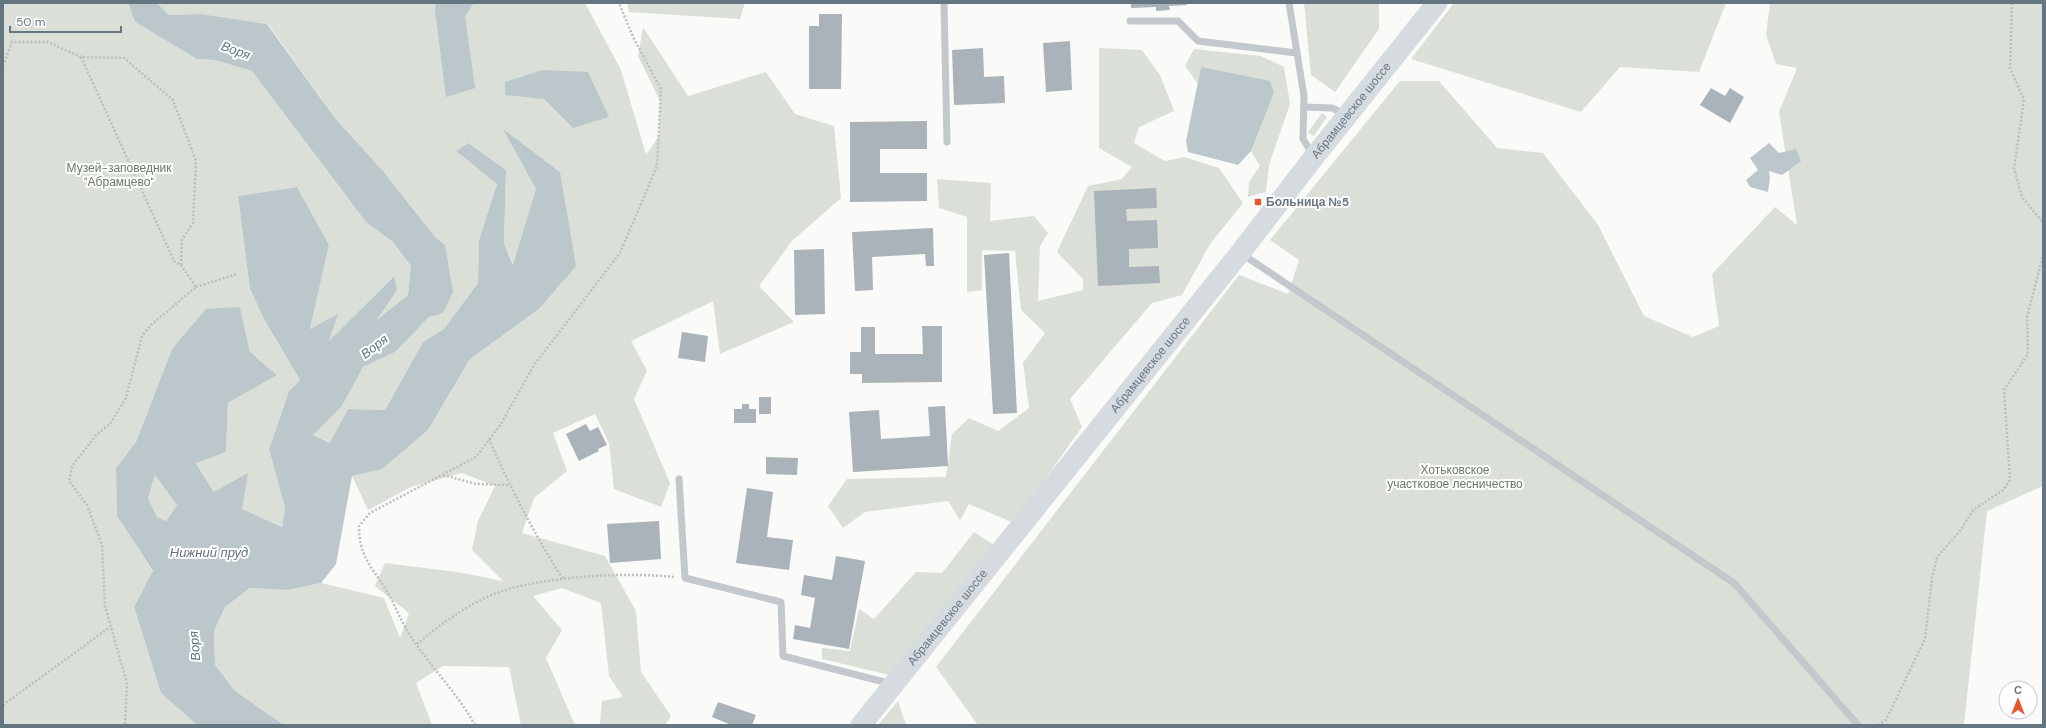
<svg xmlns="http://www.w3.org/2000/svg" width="2046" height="728" viewBox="0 0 2046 728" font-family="'DM Sans',sans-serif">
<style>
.green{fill:#dadfd7}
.water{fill:#bbc7cb;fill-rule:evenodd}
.building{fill:#aab3b9}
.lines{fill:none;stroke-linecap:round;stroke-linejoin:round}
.path{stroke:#bbbfc2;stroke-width:2.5;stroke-dasharray:2 2;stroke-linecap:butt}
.lane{stroke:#c3c8cc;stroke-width:7}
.secondary{stroke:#d6dbdf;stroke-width:21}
.poi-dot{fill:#e4572e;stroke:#fff;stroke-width:1.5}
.labels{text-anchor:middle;stroke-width:4;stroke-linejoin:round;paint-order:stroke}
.street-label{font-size:12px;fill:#657683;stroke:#fff}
.park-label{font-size:12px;fill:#687a64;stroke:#fff}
.poi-label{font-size:12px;font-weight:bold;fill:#657683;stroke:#fff;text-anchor:start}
.water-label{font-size:13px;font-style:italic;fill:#60757c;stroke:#fff}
</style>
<rect width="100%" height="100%" fill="#fafaf8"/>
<path class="green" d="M 3,3 L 128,3 L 135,22 L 197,59 L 215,60 L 252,71 L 366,222 L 393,242 L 411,266 L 408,295 L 375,323 L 393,276 L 329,342 L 337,315 L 310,329 L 329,245 L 297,187 L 238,196 L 250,289 L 264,319 L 300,380 L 289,391 L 269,449 L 285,508 L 282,527 L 241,509 L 214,492 L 196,462 L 226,452 L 228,403 L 277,375 L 250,352 L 240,307 L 172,349 L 136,442 L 116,468 L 117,516 L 153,572 L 134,607 L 161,693 L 197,725 L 3,725 Z
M 157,3 L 585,3 L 621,70 L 646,155 L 659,136 L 660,101 L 638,56 L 643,27 L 688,96 L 766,72 L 795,114 L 834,126 L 841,198 L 792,241 L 759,286 L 794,322 L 720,354 L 713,301 L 631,341 L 647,371 L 634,399 L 670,483 L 661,507 L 614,489 L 609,443 L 595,414 L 553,433 L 567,471 L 534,498 L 522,533 L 605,556 L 636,611 L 641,672 L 671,716 L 665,725 L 600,725 L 602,701 L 623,697 L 609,676 L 601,603 L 562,588 L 533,596 L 562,630 L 546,658 L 575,725 L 521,725 L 509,667 L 443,666 L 416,683 L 432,725 L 284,725 L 235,691 L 215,665 L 214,631 L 225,607 L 250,588 L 288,590 L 321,583 L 384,598 L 400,638 L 409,613 L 375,586 L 385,563 L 457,572 L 503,581 L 472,550 L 478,521 L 495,486 L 462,473 L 411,487 L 368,510 L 352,476 L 382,469 L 428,430 L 470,359 L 539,309 L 560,172 L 504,130 L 536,189 L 514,266 L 504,243 L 506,170 L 470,143 L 456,151 L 497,184 L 479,240 L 478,283 L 444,329 L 423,342 L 385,410 L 348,409 L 331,443 L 313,435 L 342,406 L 363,367 L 395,352 L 429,317 L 445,245 L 435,237 L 383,171 L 334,117 L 268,24 L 201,14 L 169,15 Z
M 627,3 L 745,3 L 740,19 L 629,12 Z
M 1304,3 L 1379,3 L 1379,29 L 1335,92 L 1311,75 Z
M 1454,3 L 1726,3 L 1699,72 L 1620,67 L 1581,112 L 1411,59 Z
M 1770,3 L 2043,3 L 2043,486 L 1987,511 L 1964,725 L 978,725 L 936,667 L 1239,275 L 1288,294 L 1299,260 L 1270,240 L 1400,81 L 1439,81 L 1497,148 L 1543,153 L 1598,225 L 1644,316 L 1693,337 L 1719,326 L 1712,274 L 1775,207 L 1797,225 L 1779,112 L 1797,68 L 1776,64 L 1766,35 Z
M 1099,48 L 1142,50 L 1160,75 L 1174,111 L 1139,127 L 1134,143 L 1165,161 L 1184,157 L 1219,168 L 1243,203 L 1210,244 L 1182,295 L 1152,303 L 1070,399 L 1082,427 L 1014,523 L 969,504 L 960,520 L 948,501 L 865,512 L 843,528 L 828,506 L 847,479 L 946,477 L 952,434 L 969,418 L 998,431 L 1029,408 L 1023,363 L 1045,333 L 1021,310 L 1015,251 L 982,250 L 982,290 L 967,292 L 967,217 L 939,208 L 937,179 L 991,183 L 990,221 L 1034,216 L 1048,233 L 1040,246 L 1038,301 L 1083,290 L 1083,279 L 1057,252 L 1088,186 L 1122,179 L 1132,167 L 1099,148 Z
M 1194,49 L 1261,56 L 1284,67 L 1290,104 L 1269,165 L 1266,192 L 1248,197 L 1249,182 L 1260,166 L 1251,151 L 1274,93 L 1201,67 L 1198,84 L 1185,66 Z
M 1322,113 L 1327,117 L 1314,136 L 1308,132 Z
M 155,474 L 177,505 L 166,521 L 157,517 L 148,498 Z
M 974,532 L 994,545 L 894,676 L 822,659 L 822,648 L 850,651 L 859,609 L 874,619 L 916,572 L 942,573 Z
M 898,701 L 906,725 L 878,725 Z"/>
<path class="water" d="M 128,3 L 157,3 L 169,15 L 201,14 L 267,24 L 334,117 L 383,171 L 435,237 L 445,245 L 453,292 L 443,313 L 429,317 L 395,352 L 363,367 L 342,406 L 313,435 L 330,443 L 348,409 L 385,410 L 423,342 L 444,329 L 478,283 L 479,240 L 497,184 L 456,151 L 469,143 L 506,170 L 504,243 L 513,265 L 536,189 L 503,129 L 560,172 L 576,266 L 539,309 L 470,359 L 428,430 L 382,469 L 352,476 L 336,564 L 321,583 L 288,590 L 250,588 L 225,607 L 214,631 L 215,665 L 235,691 L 284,725 L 197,725 L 161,693 L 134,607 L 153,571 L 117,516 L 116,468 L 136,442 L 172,349 L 206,309 L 240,307 L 250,352 L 277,375 L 228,403 L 226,452 L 196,463 L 214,492 L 248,473 L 242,509 L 282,527 L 285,508 L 269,449 L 289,391 L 300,380 L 264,319 L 250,289 L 238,196 L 297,187 L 329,245 L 310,329 L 338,314 L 329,341 L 394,276 L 397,290 L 376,321 L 408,295 L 411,266 L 393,242 L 366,222 L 252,71 L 215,60 L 197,59 L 135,22 ZM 155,475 L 177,505 L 166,521 L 157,517 L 148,498 Z
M 436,3 L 474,3 L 465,16 L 475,88 L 446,97 L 435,10 Z
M 1201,67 L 1270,81 L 1274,93 L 1251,151 L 1238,165 L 1188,152 L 1186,141 Z
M 543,70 L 588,72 L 609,117 L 573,128 L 544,99 L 505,95 L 505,82 Z
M 1769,143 L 1779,153 L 1796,149 L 1801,161 L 1782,175 L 1769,171 L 1770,178 L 1768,192 L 1750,187 L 1746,180 L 1758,170 L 1750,158 Z"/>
<path class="building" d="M 1131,3 L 1187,3 L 1187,5 L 1169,6 L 1170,10 L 1156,11 L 1156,7 L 1131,8 Z
M 819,14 L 842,14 L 841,89 L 809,89 L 809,26 L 819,26 Z
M 1070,41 L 1072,90 L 1046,92 L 1043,43 Z
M 983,48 L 984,77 L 1004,76 L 1005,103 L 954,105 L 952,50 Z
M 1711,88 L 1725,96 L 1730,88 L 1744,97 L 1730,123 L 1700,105 Z
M 927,121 L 927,149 L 880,149 L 880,173 L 927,173 L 927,201 L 850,202 L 850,122 Z
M 1156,188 L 1157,208 L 1126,209 L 1127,221 L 1157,220 L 1158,248 L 1129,249 L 1129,267 L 1159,266 L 1160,283 L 1098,286 L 1094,191 Z
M 933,228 L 934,266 L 926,266 L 925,254 L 872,257 L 873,290 L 855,291 L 852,232 Z
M 824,249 L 825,314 L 795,315 L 794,250 Z
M 1009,253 L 1017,413 L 993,414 L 984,255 Z
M 922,326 L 942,326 L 942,382 L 862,383 L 862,374 L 850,374 L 850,352 L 861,352 L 861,327 L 875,327 L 875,354 L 923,354 Z
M 682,332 L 708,336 L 705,362 L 678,358 Z
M 759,397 L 771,397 L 771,414 L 759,414 Z
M 742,404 L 749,404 L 749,409 L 756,409 L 756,423 L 734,423 L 734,409 L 742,409 Z
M 945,406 L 948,466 L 853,472 L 849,412 L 879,410 L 881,439 L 930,436 L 928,407 Z
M 586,424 L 590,431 L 598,427 L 607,445 L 598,449 L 599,451 L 579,461 L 566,434 Z
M 766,457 L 798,458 L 797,475 L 766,474 Z
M 747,488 L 773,492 L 767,537 L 793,540 L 789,570 L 736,563 Z
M 659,521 L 661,559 L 610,563 L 607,524 Z
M 836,556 L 865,561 L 849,649 L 793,639 L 795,625 L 810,628 L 815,598 L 801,595 L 804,575 L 832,580 Z
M 718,702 L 756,715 L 752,725 L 731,725 L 712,717 Z"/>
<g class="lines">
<path class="path" d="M 2012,3 L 2010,68 L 2024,100 L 2014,168 L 2022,197 L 2043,223
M 81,57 L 174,261 L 181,265 L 196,287 L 151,325 L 142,336 L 126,398 L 110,424 L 97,434 L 72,466 L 69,481 L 87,505 L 102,545 L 105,606 L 127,683 L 125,725
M 3,66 L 12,42 L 48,42 L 81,57 L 124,58 L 173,100 L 196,161 L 193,223 L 182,240 L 181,265
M 196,287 L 237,274
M 489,439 C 510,487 534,534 563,579
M 443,475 L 476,484 L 510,485
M 417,644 C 442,623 473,600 505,590 C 552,576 625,572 674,577
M 3,705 L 110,627
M 475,725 C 457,693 431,667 411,637 C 401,622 395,604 385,588 C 370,565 359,555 359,526 L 370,513 L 476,457 L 501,424 L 534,365 L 620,253 L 657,166 L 661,89 L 634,39 L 619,3
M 1878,725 L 1886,720 L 1925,639 L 1932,578 L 1937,557 L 1960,531 L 1973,510 L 2003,490 L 2010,480 L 2004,390 L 2028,354 L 2027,317 L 2043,255"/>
<path class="lane" d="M 944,3 L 947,142
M 1289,3 L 1304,96 L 1303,139 L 1313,155
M 1130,21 L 1178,21 L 1198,41 L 1296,53
M 1305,107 L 1332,108 L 1345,114
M 1242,254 L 1734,583 L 1858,725
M 679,479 L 685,578 L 781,602 L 783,656 L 892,684"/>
<path class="secondary" id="s1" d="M 861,725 L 1240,253 L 1314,157 L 1437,3"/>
</g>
<rect class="poi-dot" x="1254" y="198" width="8" height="8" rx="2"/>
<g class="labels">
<g class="street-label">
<text dy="4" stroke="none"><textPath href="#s1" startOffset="786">Абрамцевское шоссе</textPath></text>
<text dy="4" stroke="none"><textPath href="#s1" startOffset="462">Абрамцевское шоссе</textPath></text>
<text dy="4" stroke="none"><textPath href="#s1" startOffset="138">Абрамцевское шоссе</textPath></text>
</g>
<g class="park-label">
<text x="119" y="172">Музей-заповедник<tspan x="119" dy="14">"Абрамцево"</tspan></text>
<text x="1455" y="474">Хотьковское<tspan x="1455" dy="14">участковое лесничество</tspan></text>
</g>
<g class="poi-label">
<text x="1266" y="206">Больница №5</text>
</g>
<g class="water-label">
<text transform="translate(236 50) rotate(20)" y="5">Воря</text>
<text transform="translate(374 346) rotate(-38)" y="5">Воря</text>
<text x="209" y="557">Нижний пруд</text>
<text transform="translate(194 646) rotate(-95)" y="5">Воря</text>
</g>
</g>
<rect width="2046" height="728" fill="none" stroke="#657683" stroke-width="8"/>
<g transform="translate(2018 700)"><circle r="19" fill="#ffffff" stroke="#c1c8cd"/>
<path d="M0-3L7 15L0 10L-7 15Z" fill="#e4572e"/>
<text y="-6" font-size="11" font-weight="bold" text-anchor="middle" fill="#657683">С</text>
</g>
<path d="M10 26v6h111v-6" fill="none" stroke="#657683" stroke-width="2"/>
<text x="16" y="26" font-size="12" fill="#657683" stroke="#ffffff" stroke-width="3" paint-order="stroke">50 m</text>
</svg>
